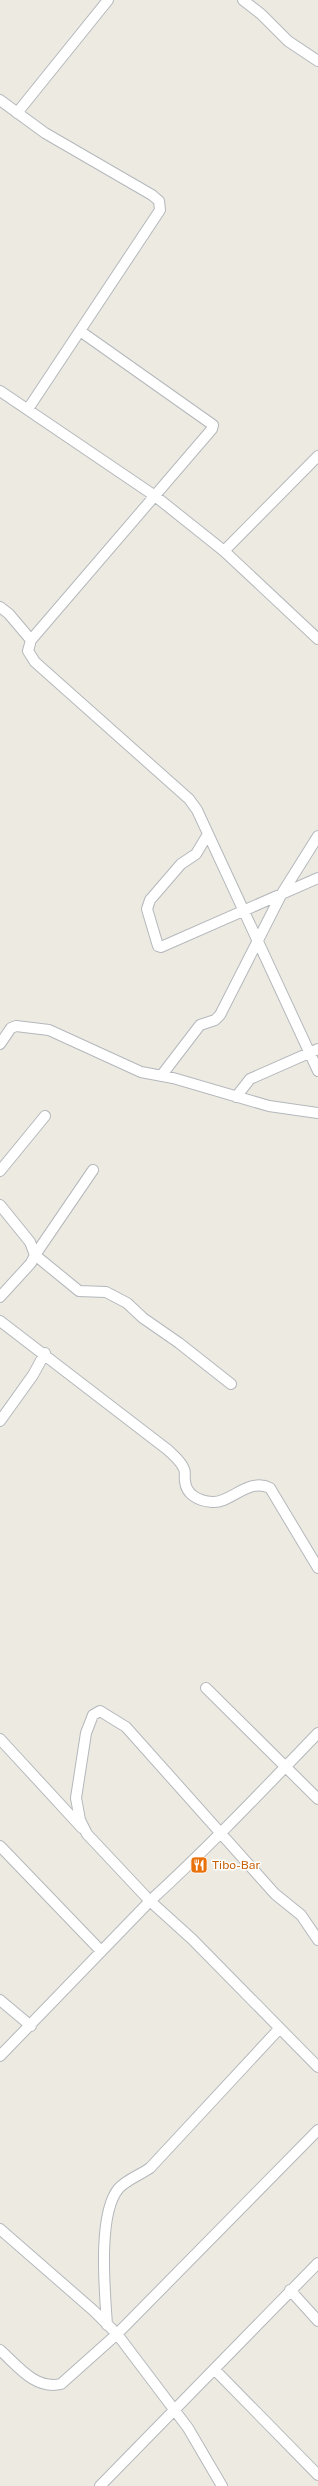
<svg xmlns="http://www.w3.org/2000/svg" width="318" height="2486" viewBox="0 0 318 2486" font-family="'Public Sans',sans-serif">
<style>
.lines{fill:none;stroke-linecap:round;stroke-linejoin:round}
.street-casing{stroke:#b4b8bc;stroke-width:12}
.street{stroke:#fff;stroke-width:10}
.labels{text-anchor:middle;stroke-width:3;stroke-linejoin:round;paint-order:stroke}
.food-label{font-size:12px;fill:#c56008;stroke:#fff;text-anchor:start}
</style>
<rect width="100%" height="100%" fill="#edeae1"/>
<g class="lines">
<g class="street-casing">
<path id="street" d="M 243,0 L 261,14 L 288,41 L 318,61
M 0,100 L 45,133 L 152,195 L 159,201 L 160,210 L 28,409
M 17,113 L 108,0
M 80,331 L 213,425 L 212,429 L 31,640 L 28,651 L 35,662 L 189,799 L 197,810 L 318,1071
M 0,391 L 155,496 L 224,551 L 318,639
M 224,551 L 318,456
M 0,607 L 9,614 L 31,640
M 208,834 L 196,854 L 181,864 L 150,900 L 147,909 L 158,946 L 161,947 L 318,878
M 0,1044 L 11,1028 L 16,1026 L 49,1030 L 141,1072 L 173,1078 L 269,1106 L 318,1113
M 161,1076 L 200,1025 L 215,1020 L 220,1015 L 281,895 L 318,836
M 236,1097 L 250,1079 L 318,1049
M 93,1170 L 35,1255 L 79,1291 L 106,1292 L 127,1303 L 143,1318 L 179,1343 L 231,1384
M 0,1171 L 45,1116
M 0,1205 L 30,1242 L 35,1255 L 31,1263 L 0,1297
M 0,1321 L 168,1450 C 174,1456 181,1461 184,1469 C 186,1473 184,1477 185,1481 C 186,1495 199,1501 212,1502 C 230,1504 248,1477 270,1488 L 318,1568
M 0,1421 L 33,1375 L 45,1353
M 206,1688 L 318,1799
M 318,1733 C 263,1790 209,1847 150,1901 L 87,1834 L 80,1820 L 76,1798 L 86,1733 L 93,1715 L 100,1711 L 126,1727 L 275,1894 L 301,1915 L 318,1940
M 0,1739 L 82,1828
M 0,1846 L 101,1951
M 0,2000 L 31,2026
M 0,2056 L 150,1901 L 192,1939 L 318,2067
M 0,2229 L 94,2311 L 117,2334 L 318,2130
M 290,2290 L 318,2321
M 107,2325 C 105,2293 97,2213 119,2188 C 128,2179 140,2175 150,2168 L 279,2029
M 0,2350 C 18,2366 35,2390 61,2384 L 117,2334 L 188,2428 L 222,2486
M 215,2370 L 318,2475
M 100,2486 L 318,2263"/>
</g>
<use href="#street" class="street"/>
</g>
<defs>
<g id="restaurant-square" transform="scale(0.9)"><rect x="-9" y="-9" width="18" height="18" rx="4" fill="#e8710a" stroke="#fff"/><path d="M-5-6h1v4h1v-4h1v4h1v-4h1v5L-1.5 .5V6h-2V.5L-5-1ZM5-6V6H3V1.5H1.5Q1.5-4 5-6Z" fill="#fff"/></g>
</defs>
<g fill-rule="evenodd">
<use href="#restaurant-square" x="199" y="1865"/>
</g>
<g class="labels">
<g class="food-label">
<text x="212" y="1869">Tibo-Bar</text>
</g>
</g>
</svg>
